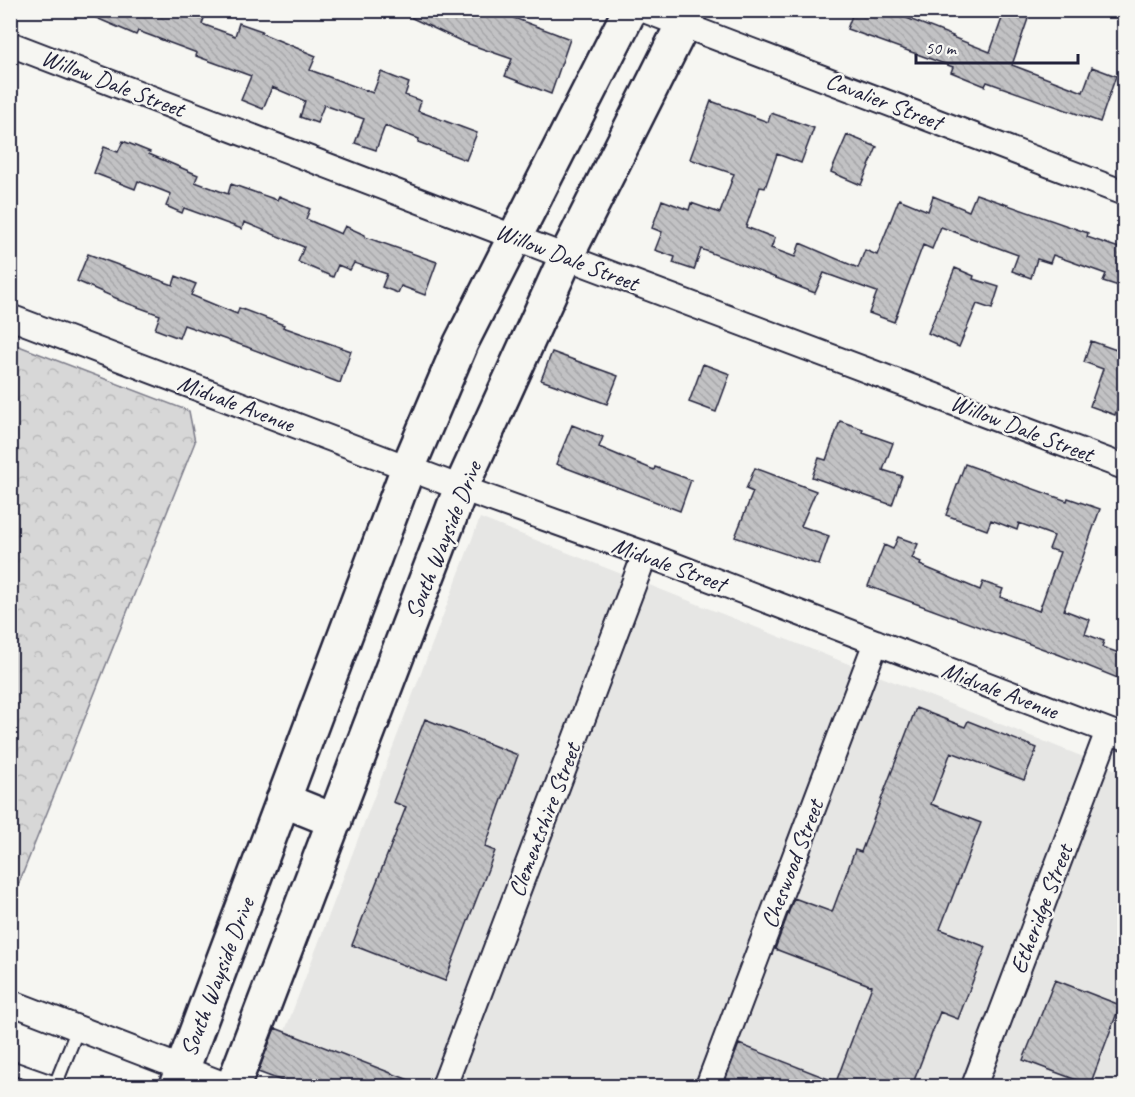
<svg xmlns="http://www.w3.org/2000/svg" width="1135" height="1097" viewBox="0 0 1135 1097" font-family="Caveat,sans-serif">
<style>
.built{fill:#e6e6e4}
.forest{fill:url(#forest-crowns);stroke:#7c7c89;stroke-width:1.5}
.building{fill:url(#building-back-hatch);stroke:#22223b;stroke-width:1.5}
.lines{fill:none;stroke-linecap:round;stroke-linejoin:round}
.service-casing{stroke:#22223b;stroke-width:16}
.minor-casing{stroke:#22223b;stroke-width:28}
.secondary-casing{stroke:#22223b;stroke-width:38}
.service{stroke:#f6f6f2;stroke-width:12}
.minor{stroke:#f6f6f2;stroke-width:24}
.secondary{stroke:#f6f6f2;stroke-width:33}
.labels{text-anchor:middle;stroke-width:5;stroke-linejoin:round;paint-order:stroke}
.street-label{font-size:24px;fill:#22223b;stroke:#f6f6f2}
</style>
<defs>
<pattern id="forest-crowns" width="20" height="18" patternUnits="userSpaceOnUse" patternTransform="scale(1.5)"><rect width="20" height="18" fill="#d7d7d7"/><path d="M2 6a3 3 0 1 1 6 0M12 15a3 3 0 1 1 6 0" fill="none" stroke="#b8b8b9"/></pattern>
<pattern id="building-back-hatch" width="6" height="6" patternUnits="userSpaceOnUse" patternTransform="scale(1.5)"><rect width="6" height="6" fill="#c2c2c4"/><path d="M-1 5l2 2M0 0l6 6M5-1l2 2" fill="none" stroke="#a6a6a9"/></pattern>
</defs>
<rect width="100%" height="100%" fill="#f6f6f2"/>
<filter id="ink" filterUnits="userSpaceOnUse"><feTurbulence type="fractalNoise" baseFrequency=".0167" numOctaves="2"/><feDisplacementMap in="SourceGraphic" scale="12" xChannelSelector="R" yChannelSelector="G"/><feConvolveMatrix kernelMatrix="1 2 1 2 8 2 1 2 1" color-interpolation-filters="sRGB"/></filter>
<g filter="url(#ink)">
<path class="built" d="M 480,518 L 1124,773 L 1124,1086 L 264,1086 Z"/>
<path class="forest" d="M 11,343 L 189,411 L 195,442 L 11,903 Z"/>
<path class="building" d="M 78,10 L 207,10 L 202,24 L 235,36 L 239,23 L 262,31 L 261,33 L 316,56 L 310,70 L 373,93 L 381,72 L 409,83 L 405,95 L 421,101 L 418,111 L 477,133 L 466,160 L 418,142 L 419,139 L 385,126 L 376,150 L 355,143 L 364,119 L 324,105 L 317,123 L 300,117 L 305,101 L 272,87 L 263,109 L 241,100 L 251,76 L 196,56 L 197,53 L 138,31 L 136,35 Z
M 395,10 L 493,10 L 570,39 L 551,94 L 505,76 L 512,59 L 463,42 Z
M 854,10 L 886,10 L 953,36 L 952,37 L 990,52 L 1005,10 L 1031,10 L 1012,65 L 1083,92 L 1092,67 L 1116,76 L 1100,122 L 987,82 L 985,86 L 951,72 L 953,67 L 847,29 Z
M 711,101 L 768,122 L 771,113 L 814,128 L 801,163 L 777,154 L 765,188 L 760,187 L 746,227 L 775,238 L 771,248 L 795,257 L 800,243 L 858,268 L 865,250 L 877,255 L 899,199 L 928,211 L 933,196 L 969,211 L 976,194 L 1088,233 L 1087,237 L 1125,250 L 1125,288 L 1103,281 L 1106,274 L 1053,255 L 1050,263 L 1037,259 L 1031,278 L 1012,271 L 1018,255 L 941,227 L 932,249 L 923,245 L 894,322 L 869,313 L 877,292 L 824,273 L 815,293 L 701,249 L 694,270 L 673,263 L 675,257 L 655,250 L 662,232 L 652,228 L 662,200 L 689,210 L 691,203 L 720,213 L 734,174 L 690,159 Z
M 847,135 L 877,147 L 861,185 L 831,172 Z
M 123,141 L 150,152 L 149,154 L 198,175 L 195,182 L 228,194 L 231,184 L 277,200 L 279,196 L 310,209 L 306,219 L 341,234 L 345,226 L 365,235 L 365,237 L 437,262 L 425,295 L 401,286 L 398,293 L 382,287 L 387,274 L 354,263 L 350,270 L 338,265 L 333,277 L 298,262 L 304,247 L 244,222 L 242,229 L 184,208 L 182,213 L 166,206 L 171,194 L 138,181 L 135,189 L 94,173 L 104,147 L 118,152 Z
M 88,254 L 173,285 L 176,276 L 196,284 L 191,295 L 237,314 L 239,308 L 284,325 L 283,327 L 351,351 L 340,383 L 247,347 L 184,325 L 179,338 L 155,329 L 160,315 L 118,300 L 118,299 L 77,281 Z
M 955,268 L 974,276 L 973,279 L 999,287 L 992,309 L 977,304 L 959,347 L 928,333 Z
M 1091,341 L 1125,353 L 1125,387 L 1115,415 L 1090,406 L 1103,369 L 1084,362 Z
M 552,352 L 618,376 L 607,404 L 541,380 Z
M 703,364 L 730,374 L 716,412 L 689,402 Z
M 840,421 L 863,429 L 862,432 L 893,443 L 883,470 L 902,476 L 892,505 L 812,477 L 819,458 L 826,460 Z
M 572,425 L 603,437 L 599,447 L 654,470 L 655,467 L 691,480 L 680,511 L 556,464 Z
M 965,464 L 1067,501 L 1068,498 L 1100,509 L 1064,610 L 1090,620 L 1085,634 L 1104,641 L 1102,647 L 1125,655 L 1125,681 L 1060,655 L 1002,634 L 1001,635 L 868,586 L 884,545 L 893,549 L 898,537 L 918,544 L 912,558 L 921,562 L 920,565 L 980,590 L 983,582 L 1003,589 L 1000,597 L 1039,611 L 1060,552 L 1049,549 L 1054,536 L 1019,523 L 1017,530 L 991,520 L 987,530 L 946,515 Z
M 755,468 L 816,491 L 801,526 L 829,536 L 819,565 L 735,537 L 753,492 L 746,489 Z
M 916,708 L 965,727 L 968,721 L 1037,748 L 1024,780 L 951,752 L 931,804 L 981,823 L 940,929 L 986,947 L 958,1019 L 940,1012 L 912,1086 L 723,1086 L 739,1044 L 836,1082 L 872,986 L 775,949 L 794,898 L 832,912 L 855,850 L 861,852 Z
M 425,719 L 518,755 L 485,847 L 495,851 L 445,981 L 352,945 L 406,807 L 393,802 Z
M 1055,980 L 1120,1005 L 1090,1085 L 1023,1060 Z
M 275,1028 L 422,1085 L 422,1086 L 296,1086 L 258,1072 Z"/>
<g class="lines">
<g class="service-casing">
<path id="service" d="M 10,1067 L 64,1086
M 56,1083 L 78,1028"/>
</g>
<g class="minor-casing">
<path id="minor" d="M 644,10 L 1124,193
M 10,44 L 566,257 L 1124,467
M 10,317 L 461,488 L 645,554 L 1124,737
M 10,1002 L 228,1086
M 444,1086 L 645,554
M 708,1086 L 876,642
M 974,1086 L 1108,731"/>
</g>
<g class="secondary-casing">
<path id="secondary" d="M 283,800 L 335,821
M 176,1086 L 408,468 L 461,343 L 630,10
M 233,1086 L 461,488 L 566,257 L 690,10"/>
</g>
<use href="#service" class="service"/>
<use href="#minor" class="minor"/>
<use href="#secondary" class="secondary"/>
</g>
</g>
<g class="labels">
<g class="street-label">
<text transform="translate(113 83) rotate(21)" y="8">Willow Dale Street</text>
<text transform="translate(884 101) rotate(21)" y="8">Cavalier Street</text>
<text transform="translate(567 257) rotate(21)" y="8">Willow Dale Street</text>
<text transform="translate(236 403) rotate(21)" y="8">Midvale Avenue</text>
<text transform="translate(1022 428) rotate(21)" y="8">Willow Dale Street</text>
<text transform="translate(443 540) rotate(-68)" y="8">South Wayside Drive</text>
<text transform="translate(669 564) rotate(20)" y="8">Midvale Street</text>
<text transform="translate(1000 690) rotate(21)" y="8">Midvale Avenue</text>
<text transform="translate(544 820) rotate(-69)" y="8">Clementshire Street</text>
<text transform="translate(792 864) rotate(-69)" y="8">Cheswood Street</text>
<text transform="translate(1041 909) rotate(-69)" y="8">Etheridge Street</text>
<text transform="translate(217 977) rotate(-69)" y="8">South Wayside Drive</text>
</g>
</g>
<rect width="1135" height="1097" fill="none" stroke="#f6f6f2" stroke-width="36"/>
<rect x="18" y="18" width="1099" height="1061" fill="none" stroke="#22223b" stroke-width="2" filter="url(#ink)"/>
<path d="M916 54v9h162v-9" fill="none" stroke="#22223b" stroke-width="3"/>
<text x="925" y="54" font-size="18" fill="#22223b" stroke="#f6f6f2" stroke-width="4.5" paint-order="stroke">50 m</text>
</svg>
